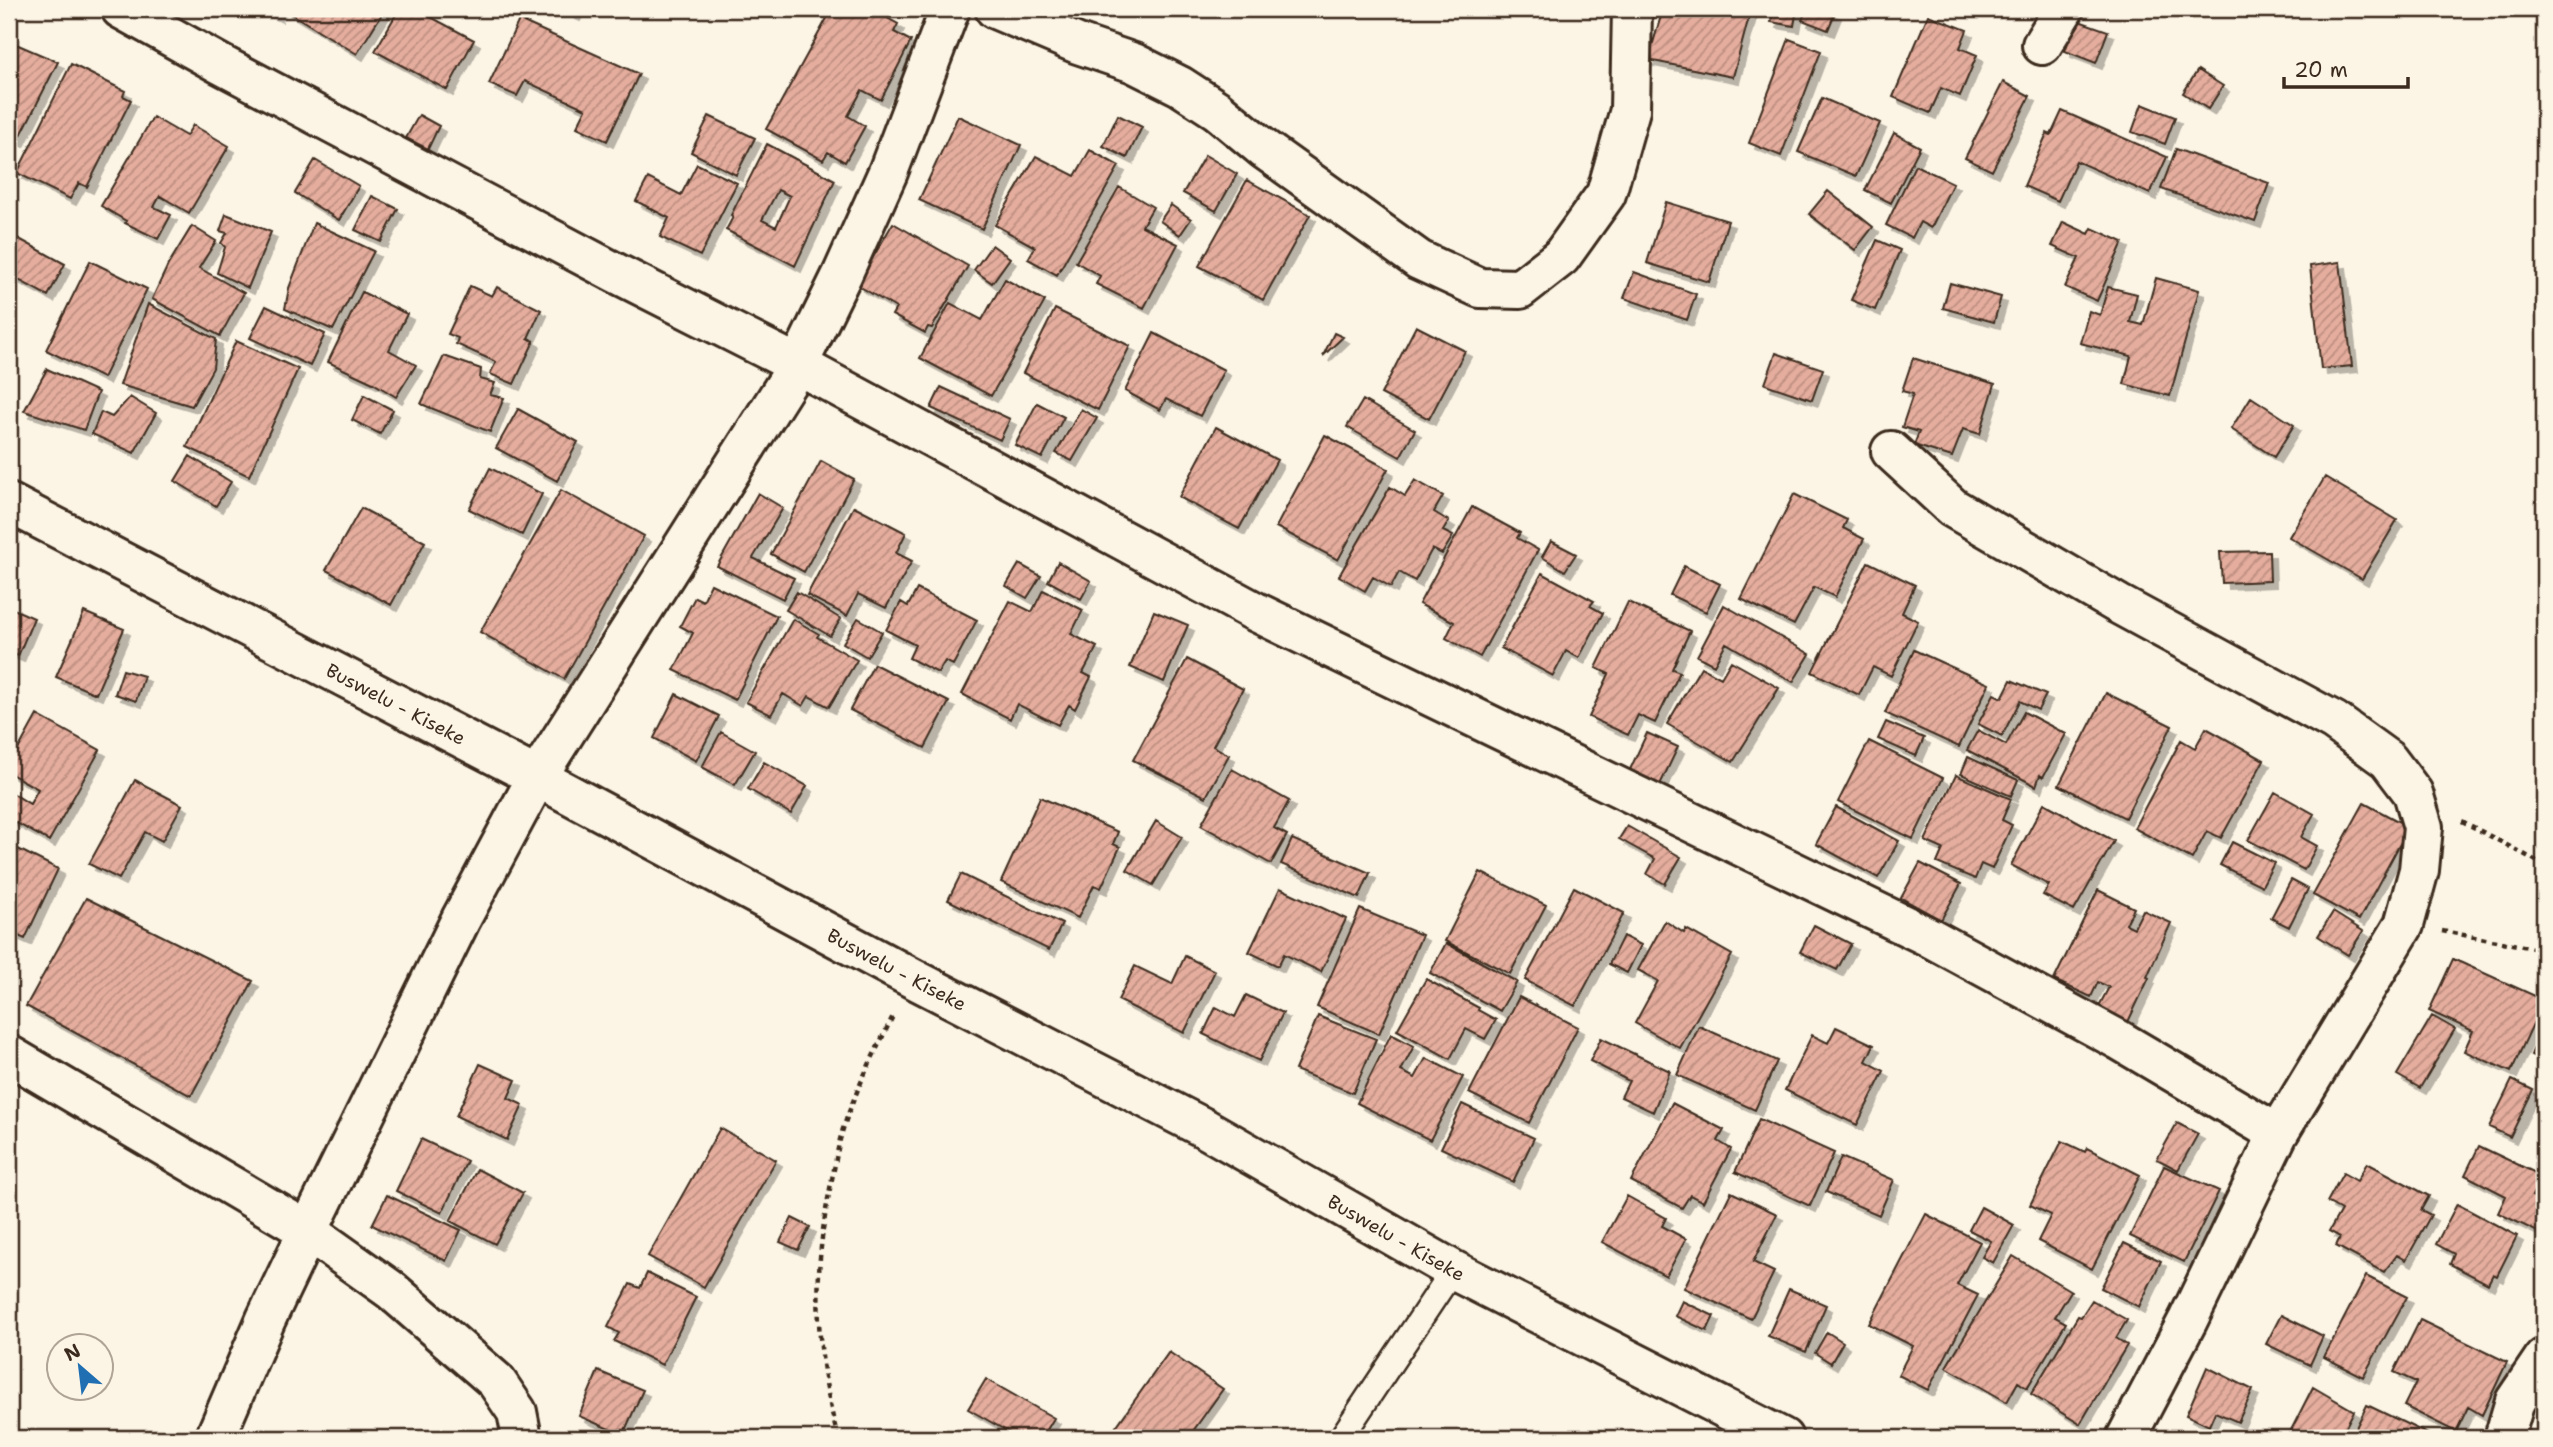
<svg xmlns="http://www.w3.org/2000/svg" width="2553" height="1447" viewBox="0 0 2553 1447" font-family="'Shantell Sans',sans-serif">
<style>
.building{fill:url(#building-hatch);stroke:#3b2a1e;stroke-width:2;fill-rule:evenodd;filter:url(#shadow)}
.lines{fill:none;stroke-linecap:round;stroke-linejoin:round}
.lane-casing{stroke:#3b2a1e;stroke-width:28}
.street-casing{stroke:#3b2a1e;stroke-width:44}
.secondary-casing{stroke:#3b2a1e;stroke-width:44}
.path{stroke:#3b2a1e;stroke-width:4.5;stroke-dasharray:5 5;stroke-linecap:butt}
.lane{stroke:#fcf5e5;stroke-width:23}
.street{stroke:#fcf5e5;stroke-width:38}
.secondary{stroke:#fcf5e5;stroke-width:38}
.labels{text-anchor:middle;stroke-width:7;stroke-linejoin:round;paint-order:stroke}
.street-label{font-size:19px;fill:#3b2a1e;stroke:#fcf5e5}
</style>
<defs>
<pattern id="building-hatch" width="6" height="6" patternUnits="userSpaceOnUse" patternTransform="scale(1.75)"><rect width="6" height="6" fill="#e5ad9d"/><path d="M-1 1l2-2M0 6l6-6M5 7l2-2" fill="none" stroke="#bb8d7f"/></pattern>
<filter id="shadow"><feDropShadow dx="6" dy="6" stdDeviation="0" flood-color="#0004"/></filter>
</defs>
<rect width="100%" height="100%" fill="#fcf5e5"/>
<filter id="ink" filterUnits="userSpaceOnUse"><feTurbulence type="fractalNoise" baseFrequency=".0143" numOctaves="2"/><feDisplacementMap in="SourceGraphic" scale="14" xChannelSelector="R" yChannelSelector="G"/><feConvolveMatrix kernelMatrix="1 2 1 2 8 2 1 2 1" color-interpolation-filters="sRGB"/></filter>
<g filter="url(#ink)">
<path class="building" d="M 262,9 L 279,9 L 276,16 Z
M 286,9 L 385,9 L 357,54 L 285,10 Z
M 399,9 L 416,9 L 474,40 L 447,90 L 375,51 Z
M 561,9 L 577,9 L 574,15 Z
M 832,9 L 871,9 L 898,24 L 894,32 L 911,41 L 881,100 L 862,90 L 848,116 L 865,126 L 845,162 L 828,152 L 823,160 L 766,129 Z
M 1663,9 L 1751,9 L 1733,77 L 1648,60 Z
M 1774,9 L 1797,9 L 1794,26 L 1771,22 Z
M 1807,9 L 1825,9 L 1835,13 L 1828,30 L 1802,20 Z
M 1928,15 L 1967,30 L 1960,48 L 1977,55 L 1960,96 L 1941,88 L 1930,113 L 1893,97 Z
M 519,20 L 639,74 L 607,141 L 577,127 L 586,109 L 525,81 L 517,96 L 489,84 Z
M 2076,20 L 2108,31 L 2096,63 L 2065,51 Z
M 1789,39 L 1821,51 L 1781,156 L 1749,143 Z
M 9,41 L 58,62 L 18,141 L 9,137 Z
M 71,64 L 125,91 L 123,96 L 131,100 L 87,187 L 79,183 L 70,199 L 17,173 Z
M 2198,70 L 2223,86 L 2208,109 L 2183,93 Z
M 2003,82 L 2030,96 L 1992,171 L 1965,158 Z
M 1822,98 L 1880,123 L 1856,176 L 1798,152 Z
M 2142,104 L 2175,117 L 2165,144 L 2132,132 Z
M 2062,111 L 2167,157 L 2150,194 L 2076,161 L 2058,201 L 2024,186 L 2047,133 L 2051,135 Z
M 419,115 L 439,126 L 428,149 L 406,138 Z
M 1118,115 L 1142,127 L 1127,158 L 1103,146 Z
M 709,116 L 755,138 L 736,175 L 691,152 Z
M 958,116 L 1021,145 L 982,229 L 919,200 Z
M 153,117 L 186,136 L 193,125 L 229,146 L 189,213 L 160,196 L 154,207 L 171,215 L 158,239 L 125,223 L 126,221 L 101,206 Z
M 1894,133 L 1920,147 L 1891,203 L 1865,190 Z
M 767,144 L 835,180 L 795,266 L 726,230 L 733,217 L 731,215 ZM 778,190 L 790,196 L 776,227 L 762,220 Z
M 2176,149 L 2269,183 L 2255,222 L 2161,189 Z
M 1090,150 L 1119,166 L 1057,275 L 1028,259 L 1035,247 L 995,225 L 1036,156 L 1075,176 Z
M 1205,155 L 1237,174 L 1216,211 L 1183,193 Z
M 315,160 L 359,186 L 339,220 L 295,193 Z
M 697,164 L 737,183 L 700,256 L 660,237 L 669,218 L 636,201 L 648,178 L 681,195 Z
M 1915,165 L 1953,183 L 1931,228 L 1920,222 L 1912,238 L 1886,225 Z
M 1247,180 L 1310,215 L 1263,300 L 1199,266 Z
M 1119,187 L 1153,207 L 1142,226 L 1178,244 L 1144,308 L 1096,284 L 1100,276 L 1076,262 Z
M 1828,191 L 1873,227 L 1855,250 L 1809,214 Z
M 372,196 L 398,209 L 381,242 L 355,230 Z
M 1666,202 L 1728,221 L 1709,282 L 1647,263 Z
M 1171,205 L 1191,219 L 1180,235 L 1160,221 Z
M 226,214 L 271,232 L 248,288 L 217,273 L 225,247 L 221,243 L 227,233 L 220,231 Z
M 2063,222 L 2089,234 L 2092,228 L 2123,242 L 2097,301 L 2065,287 L 2079,258 L 2052,246 Z
M 314,223 L 374,251 L 333,330 L 285,309 L 289,288 Z
M 893,223 L 968,266 L 932,328 L 928,327 L 925,333 L 892,315 L 896,308 L 857,285 Z
M 192,226 L 216,241 L 199,268 L 244,293 L 220,336 L 152,299 L 168,265 Z
M 10,234 L 65,264 L 48,296 L 9,275 Z
M 1877,240 L 1900,250 L 1875,310 L 1851,300 Z
M 992,245 L 1010,258 L 992,283 L 974,270 Z
M 90,261 L 147,289 L 103,378 L 46,350 Z
M 2340,262 L 2352,366 L 2321,369 L 2310,266 Z
M 1634,272 L 1696,294 L 1687,320 L 1624,298 Z
M 2156,278 L 2199,290 L 2170,396 L 2124,384 L 2131,356 L 2080,343 L 2089,311 L 2100,315 L 2108,287 L 2137,294 L 2130,322 L 2143,325 Z
M 1005,279 L 1045,301 L 991,396 L 920,358 L 950,303 L 982,320 Z
M 1950,283 L 2001,297 L 1994,322 L 1943,308 Z
M 470,286 L 492,296 L 497,287 L 541,310 L 528,338 L 534,341 L 514,384 L 490,374 L 496,362 L 456,344 L 458,338 L 448,334 Z
M 362,292 L 407,314 L 389,350 L 416,365 L 396,397 L 373,383 L 328,362 Z
M 148,304 L 216,339 L 213,368 L 192,406 L 120,385 Z
M 266,306 L 325,334 L 310,366 L 250,338 Z
M 1055,309 L 1130,346 L 1098,410 L 1023,373 Z
M 1416,326 L 1465,351 L 1429,419 L 1381,394 Z
M 1154,333 L 1224,370 L 1200,416 L 1166,399 L 1160,410 L 1125,391 Z
M 1334,333 L 1343,337 L 1323,356 Z
M 236,341 L 298,369 L 249,476 L 187,447 Z
M 1776,353 L 1823,369 L 1812,400 L 1765,384 Z
M 444,356 L 481,369 L 480,379 L 495,383 L 490,395 L 504,398 L 490,432 L 421,404 Z
M 1913,358 L 1995,384 L 1980,434 L 1963,429 L 1952,457 L 1914,445 L 1919,432 L 1902,427 L 1913,394 L 1902,391 Z
M 47,369 L 98,392 L 84,430 L 24,411 Z
M 941,387 L 1010,419 L 1000,440 L 931,408 Z
M 364,395 L 393,410 L 380,434 L 352,420 Z
M 130,397 L 156,413 L 134,453 L 92,434 L 101,412 L 112,417 Z
M 2251,397 L 2294,425 L 2274,457 L 2231,429 Z
M 1363,400 L 1415,430 L 1400,457 L 1347,427 Z
M 1037,403 L 1064,417 L 1042,458 L 1015,445 Z
M 518,409 L 578,442 L 557,481 L 496,448 Z
M 1081,409 L 1097,418 L 1072,461 L 1056,453 Z
M 1216,427 L 1277,460 L 1239,529 L 1179,497 Z
M 1325,435 L 1388,469 L 1338,560 L 1276,527 Z
M 190,456 L 231,482 L 216,506 L 175,481 Z
M 821,461 L 854,479 L 804,572 L 771,554 Z
M 490,468 L 542,494 L 522,535 L 469,509 Z
M 2325,477 L 2397,520 L 2362,579 L 2289,537 Z
M 1415,480 L 1443,496 L 1434,512 L 1449,521 L 1443,531 L 1453,536 L 1442,554 L 1432,549 L 1415,581 L 1399,572 L 1391,587 L 1373,577 L 1365,591 L 1339,576 L 1390,487 L 1405,496 Z
M 561,490 L 644,536 L 564,679 L 480,632 Z
M 758,493 L 783,508 L 753,558 L 794,578 L 783,599 L 717,566 Z
M 1794,494 L 1847,520 L 1843,528 L 1864,539 L 1835,597 L 1814,587 L 1794,625 L 1741,599 Z
M 854,506 L 906,533 L 896,553 L 912,561 L 886,608 L 858,594 L 847,616 L 807,595 Z
M 1472,507 L 1520,533 L 1517,538 L 1538,550 L 1480,657 L 1446,638 L 1454,622 L 1419,604 Z
M 361,508 L 425,542 L 391,605 L 326,570 Z
M 1551,541 L 1576,554 L 1565,571 L 1542,557 Z
M 2269,551 L 2270,581 L 2222,583 L 2220,552 Z
M 1058,562 L 1091,581 L 1081,599 L 1048,581 Z
M 1868,562 L 1915,585 L 1902,613 L 1918,621 L 1891,676 L 1873,667 L 1859,695 L 1812,672 Z
M 1019,564 L 1041,576 L 1027,598 L 1006,586 Z
M 1684,566 L 1720,584 L 1706,612 L 1670,595 Z
M 1542,573 L 1594,601 L 1590,606 L 1603,613 L 1579,658 L 1566,651 L 1553,676 L 1501,648 Z
M 711,584 L 777,616 L 735,700 L 674,670 L 693,633 L 680,626 L 695,597 L 703,601 Z
M 917,589 L 977,620 L 953,665 L 945,661 L 938,673 L 909,658 L 915,645 L 886,630 L 901,602 L 908,606 Z
M 1043,590 L 1083,610 L 1071,634 L 1097,647 L 1083,673 L 1091,677 L 1075,709 L 1069,705 L 1058,725 L 1017,704 L 1010,719 L 962,694 L 1010,601 L 1032,612 Z
M 797,592 L 841,619 L 830,636 L 786,610 Z
M 1628,602 L 1690,631 L 1672,669 L 1680,672 L 1655,723 L 1638,715 L 1628,735 L 1589,717 L 1609,674 L 1596,668 Z
M 1724,605 L 1810,654 L 1793,682 L 1726,643 L 1714,665 L 1697,656 Z
M 9,607 L 34,618 L 18,656 L 9,652 Z
M 1154,611 L 1188,625 L 1164,682 L 1130,667 Z
M 84,612 L 124,629 L 96,694 L 56,677 Z
M 858,618 L 882,632 L 867,657 L 843,643 Z
M 793,619 L 819,634 L 817,637 L 857,660 L 829,707 L 809,696 L 803,706 L 783,694 L 771,715 L 746,702 Z
M 1914,650 L 1989,684 L 1959,747 L 1885,713 Z
M 1187,659 L 1243,689 L 1213,746 L 1229,755 L 1206,797 L 1133,760 Z
M 1731,661 L 1779,688 L 1733,762 L 1667,724 L 1701,667 L 1721,678 Z
M 874,664 L 949,702 L 925,748 L 850,710 Z
M 123,670 L 144,676 L 136,701 L 115,694 Z
M 2011,680 L 2046,695 L 2038,710 L 2020,701 L 2002,736 L 1978,724 L 1994,694 L 2002,698 Z
M 2106,693 L 2172,726 L 2125,818 L 2059,785 Z
M 676,694 L 719,716 L 696,761 L 654,738 Z
M 2024,712 L 2066,734 L 2043,777 L 2040,775 L 2036,786 L 1967,750 L 1978,730 L 2006,745 Z
M 37,715 L 100,750 L 49,841 L 9,819 L 9,791 L 30,804 L 38,789 L 9,773 L 9,766 Z
M 1886,722 L 1924,738 L 1916,756 L 1878,739 Z
M 2206,728 L 2264,760 L 2221,838 L 2207,831 L 2192,859 L 2134,828 L 2181,740 L 2195,748 Z
M 721,732 L 755,751 L 735,785 L 702,767 Z
M 1647,733 L 1678,747 L 1658,789 L 1627,776 Z
M 1869,741 L 1943,778 L 1913,839 L 1838,802 Z
M 1968,757 L 2018,780 L 2011,796 L 1961,774 Z
M 764,762 L 807,786 L 791,814 L 748,789 Z
M 1232,769 L 1289,801 L 1274,828 L 1287,835 L 1271,864 L 1201,825 Z
M 1956,775 L 2011,799 L 2002,820 L 2012,825 L 1992,869 L 1981,864 L 1975,879 L 1937,863 L 1943,849 L 1925,841 Z
M 135,780 L 182,805 L 162,841 L 145,832 L 119,879 L 89,864 Z
M 2275,792 L 2314,814 L 2301,837 L 2317,846 L 2304,870 L 2248,840 Z
M 1040,797 L 1118,832 L 1113,844 L 1120,847 L 1101,888 L 1094,885 L 1078,918 L 1001,882 Z
M 2044,803 L 2114,841 L 2074,911 L 2043,895 L 2049,885 L 2011,865 Z
M 2364,803 L 2409,827 L 2359,920 L 2313,895 Z
M 1836,807 L 1899,841 L 1878,878 L 1816,844 Z
M 1156,821 L 1182,837 L 1153,885 L 1127,870 Z
M 1627,826 L 1681,857 L 1665,884 L 1647,874 L 1655,859 L 1619,839 Z
M 1292,839 L 1370,873 L 1359,898 L 1281,864 Z
M 2232,842 L 2274,863 L 2262,886 L 2220,865 Z
M 16,848 L 58,869 L 25,939 L 9,932 L 9,864 Z
M 1920,863 L 1961,884 L 1941,920 L 1901,898 Z
M 1480,872 L 1546,905 L 1510,974 L 1445,941 Z
M 961,874 L 1062,924 L 1049,950 L 948,900 Z
M 2291,880 L 2308,889 L 2289,927 L 2271,918 Z
M 1574,887 L 1624,913 L 1575,1006 L 1525,980 Z
M 1280,888 L 1346,919 L 1321,972 L 1284,954 L 1278,966 L 1249,952 Z
M 2098,890 L 2134,908 L 2126,924 L 2134,928 L 2143,910 L 2171,923 L 2147,977 L 2149,978 L 2128,1022 L 2098,1008 L 2109,987 L 2098,982 L 2091,997 L 2054,980 Z
M 86,898 L 253,981 L 191,1096 L 26,1006 Z
M 1360,909 L 1422,935 L 1379,1034 L 1317,1007 Z
M 2333,912 L 2363,931 L 2348,955 L 2318,936 Z
M 1665,921 L 1684,933 L 1686,929 L 1732,955 L 1680,1048 L 1635,1023 L 1658,981 L 1638,970 Z
M 1814,925 L 1851,944 L 1837,970 L 1800,952 Z
M 1623,936 L 1641,945 L 1627,973 L 1609,964 Z
M 1446,943 L 1517,982 L 1500,1011 L 1430,973 Z
M 1185,956 L 1215,971 L 1184,1033 L 1118,1000 L 1135,966 L 1172,984 Z
M 2453,959 L 2544,1000 L 2511,1072 L 2464,1051 L 2473,1031 L 2429,1011 Z
M 1426,979 L 1479,1008 L 1478,1010 L 1496,1020 L 1485,1039 L 1466,1029 L 1450,1059 L 1397,1030 Z
M 1246,995 L 1283,1013 L 1259,1061 L 1203,1034 L 1216,1007 L 1235,1017 Z
M 1519,997 L 1578,1027 L 1529,1123 L 1469,1093 Z
M 1318,1016 L 1376,1039 L 1353,1093 L 1295,1070 Z
M 2432,1016 L 2455,1029 L 2420,1088 L 2397,1075 Z
M 2544,1023 L 2544,1061 L 2531,1055 Z
M 1699,1026 L 1777,1061 L 1755,1110 L 1677,1075 Z
M 1836,1027 L 1874,1045 L 1866,1061 L 1884,1071 L 1857,1125 L 1785,1090 L 1812,1035 L 1828,1043 Z
M 1391,1034 L 1414,1046 L 1401,1071 L 1415,1078 L 1426,1058 L 1463,1077 L 1430,1140 L 1357,1103 Z
M 1601,1038 L 1670,1071 L 1653,1112 L 1621,1097 L 1629,1081 L 1590,1061 Z
M 480,1064 L 516,1080 L 508,1098 L 523,1105 L 507,1140 L 456,1116 Z
M 2512,1080 L 2533,1090 L 2510,1137 L 2489,1127 Z
M 1672,1103 L 1724,1130 L 1718,1141 L 1731,1149 L 1703,1202 L 1690,1195 L 1682,1208 L 1631,1181 Z
M 1462,1104 L 1534,1138 L 1513,1182 L 1441,1148 Z
M 1759,1119 L 1834,1153 L 1810,1206 L 1735,1172 Z
M 2177,1123 L 2198,1134 L 2178,1170 L 2157,1159 Z
M 720,1128 L 776,1160 L 704,1287 L 648,1256 Z
M 2544,1133 L 2544,1162 L 2538,1160 Z
M 421,1139 L 467,1161 L 442,1213 L 396,1191 Z
M 2062,1141 L 2085,1152 L 2087,1148 L 2140,1175 L 2092,1269 L 2038,1241 L 2051,1215 L 2030,1205 Z
M 2479,1146 L 2542,1176 L 2532,1196 L 2544,1202 L 2544,1235 L 2498,1213 L 2506,1196 L 2465,1175 Z
M 1841,1157 L 1894,1180 L 1879,1215 L 1826,1192 Z
M 2367,1163 L 2429,1196 L 2421,1210 L 2431,1215 L 2406,1260 L 2397,1255 L 2384,1272 L 2336,1246 L 2340,1237 L 2329,1231 L 2341,1210 L 2327,1202 L 2343,1173 L 2357,1181 Z
M 2164,1166 L 2219,1191 L 2184,1262 L 2130,1236 Z
M 477,1169 L 523,1193 L 495,1244 L 450,1221 Z
M 1731,1192 L 1777,1214 L 1753,1262 L 1774,1272 L 1751,1319 L 1684,1288 Z
M 387,1195 L 461,1230 L 446,1261 L 372,1225 Z
M 1627,1196 L 1666,1218 L 1662,1226 L 1686,1239 L 1666,1276 L 1602,1242 Z
M 2457,1204 L 2517,1236 L 2497,1276 L 2493,1274 L 2488,1284 L 2450,1264 L 2454,1254 L 2436,1244 Z
M 1981,1207 L 2014,1225 L 1993,1263 L 1982,1257 L 1991,1241 L 1969,1230 Z
M 1926,1214 L 1980,1242 L 1957,1285 L 1978,1295 L 1928,1390 L 1898,1375 L 1913,1346 L 1869,1324 Z
M 792,1218 L 810,1227 L 798,1250 L 780,1242 Z
M 2124,1243 L 2161,1261 L 2139,1307 L 2101,1288 Z
M 2013,1256 L 2071,1291 L 2055,1317 L 2066,1323 L 2027,1388 L 2018,1382 L 2007,1402 L 1946,1367 Z
M 647,1273 L 696,1297 L 662,1365 L 614,1341 L 619,1333 L 608,1327 L 630,1284 L 640,1288 Z
M 2366,1276 L 2407,1297 L 2363,1377 L 2324,1357 Z
M 1789,1289 L 1826,1305 L 1806,1352 L 1768,1336 Z
M 2092,1300 L 2127,1320 L 2116,1338 L 2127,1345 L 2080,1424 L 2031,1394 L 2078,1316 L 2081,1317 Z
M 1682,1301 L 1714,1316 L 1707,1331 L 1675,1316 Z
M 2281,1315 L 2323,1336 L 2310,1365 L 2266,1344 Z
M 2420,1320 L 2507,1362 L 2482,1415 L 2468,1407 L 2456,1432 L 2404,1406 L 2416,1382 L 2394,1372 Z
M 1827,1332 L 1843,1342 L 1831,1363 L 1815,1353 Z
M 1169,1352 L 1223,1389 L 1188,1438 L 1108,1438 Z
M 2207,1367 L 2253,1390 L 2238,1422 L 2215,1412 L 2209,1426 L 2186,1415 Z
M 598,1371 L 643,1390 L 623,1435 L 579,1416 Z
M 986,1379 L 1054,1418 L 1042,1438 L 1019,1438 L 968,1409 Z
M 2313,1387 L 2354,1411 L 2340,1438 L 2287,1438 Z
M 2367,1405 L 2436,1438 L 2351,1438 Z"/>
<g class="lines">
<g class="lane-casing">
<path id="lane" d="M 1341,1438 L 1453,1270"/>
</g>
<g class="street-casing">
<path id="street" d="M 121,9 L 220,64 L 616,273 L 798,365 L 1254,611 L 1929,937 L 2119,1040 L 2278,1134
M 995,9 L 1078,44 L 1134,63 L 1180,86 L 1217,110 L 1264,149 L 1419,260 L 1480,288 L 1520,289 L 1561,257 L 1606,194 L 1630,110 L 1632,9
M 2042,45 L 2064,9
M 1891,451 L 1953,508 L 2118,604 L 2334,721 L 2388,760 L 2413,793 L 2423,827 L 2419,870 L 2404,925 L 2278,1134 L 2188,1320 L 2126,1438
M 9,1055 L 308,1231 L 391,1290 L 496,1381 L 517,1412 L 522,1438
M 215,1438 L 266,1319 L 308,1231 L 461,919 L 537,777 L 798,365 L 842,275 L 888,172 L 950,9
M 2504,1438 L 2515,1401 L 2544,1358"/>
</g>
<g class="secondary-casing">
<g id="secondary">
<path id="s1" d="M 9,503 L 537,777 L 912,978 L 1206,1129 L 1453,1270 L 1783,1438"/>
</g>
</g>
<path class="path" d="M 2462,821 L 2544,865
M 2442,931 L 2544,950
M 838,1438 C 814,1346 812,1272 832,1179 C 836,1161 838,1143 844,1126 C 857,1087 876,1050 894,1014"/>
<use href="#lane" class="lane"/>
<use href="#street" class="street"/>
<use href="#secondary" class="secondary"/>
</g>
</g>
<g class="labels">
<g class="street-label">
<text dy="7" stroke="none"><textPath href="#s1" startOffset="436">Buswelu - Kiseke</textPath></text>
<text dy="7" stroke="none"><textPath href="#s1" startOffset="1003">Buswelu - Kiseke</textPath></text>
<text dy="7" stroke="none"><textPath href="#s1" startOffset="1570">Buswelu - Kiseke</textPath></text>
</g>
</g>
<rect width="2553" height="1447" fill="none" stroke="#fcf5e5" stroke-width="35"/>
<rect x="18" y="18" width="2518" height="1412" fill="none" stroke="#3b2a1e" stroke-width="2.5" filter="url(#ink)"/>
<g transform="translate(80 1367) rotate(332)"><circle r="33" fill="#fcf5e5" stroke="#afa495" stroke-width="2"/>
<path d="M0-5L12 26L0 18L-12 26Z" fill="#1f6fb2"/>
<text y="-10" font-size="19" font-weight="bold" text-anchor="middle" fill="#3b2a1e">N</text>
</g>
<path d="M2284 77v10h124v-10" fill="none" stroke="#3b2a1e" stroke-width="3.5"/>
<text x="2294" y="77" font-size="21" fill="#3b2a1e" stroke="#fcf5e5" stroke-width="5" paint-order="stroke">20 m</text>
</svg>
